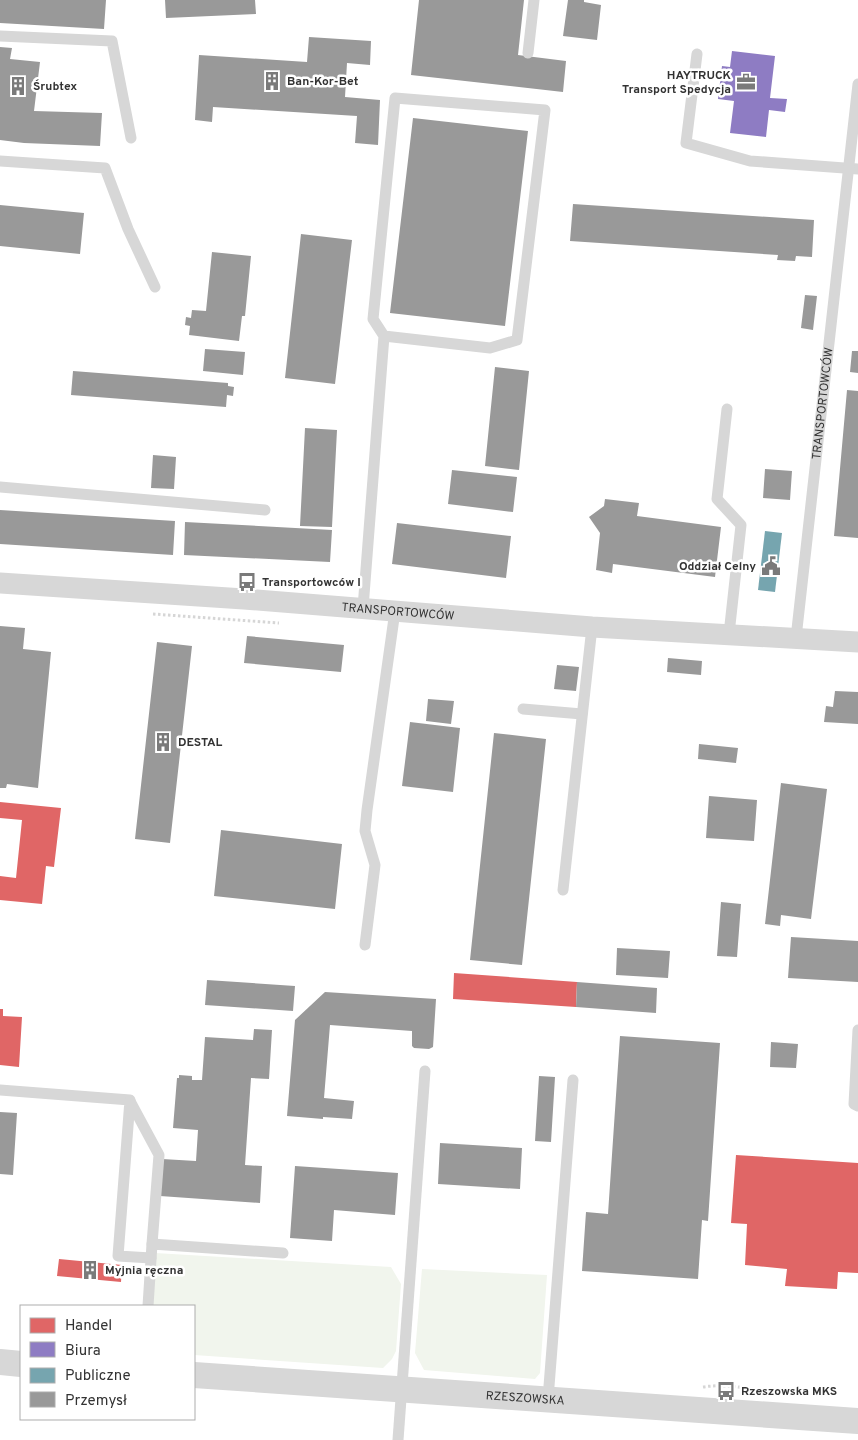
<svg xmlns="http://www.w3.org/2000/svg" width="858" height="1440" viewBox="0 0 858 1440" font-family="Overpass,sans-serif">
<style>
.green{fill:#f1f5ed}
.shops{fill:#e06666}
.offices{fill:#8e7cc3}
.public{fill:#76a5af}
.industry{fill:#999}
.lines{fill:none;stroke-linecap:round;stroke-linejoin:round}
.path{stroke:#d6d6d6;stroke-width:3;stroke-dasharray:2.5 2.5;stroke-linecap:butt}
.service{stroke:#d7d7d7;stroke-width:11}
.minor{stroke:#d7d7d7;stroke-width:21}
.tertiary{stroke:#d7d7d7;stroke-width:26}
.labels{text-anchor:middle;stroke-width:5;stroke-linejoin:round;paint-order:stroke}
.poi-label{font-size:12px;font-weight:bold;fill:#333;stroke:#fff;text-anchor:start}
.street-label{font-size:12px;fill:#333;stroke:#fff}
</style>
<rect width="100%" height="100%" fill="#fff"/>
<path class="green" d="M 155,1253 L 391,1267 L 401,1284 L 396,1351 L 392,1359 L 383,1368 L 194,1355 L 194,1306 L 151,1306 Z
M 422,1269 L 547,1275 L 540,1373 L 535,1379 L 424,1370 L 415,1353 Z"/>
<path class="shops" d="M 0,802 L 61,808 L 54,867 L 46,866 L 42,904 L 0,900 L 0,876 L 16,878 L 22,820 L 0,818 Z
M 454,973 L 577,982 L 576,1007 L 453,999 Z
M 0,1009 L 3,1009 L 3,1016 L 22,1017 L 19,1067 L 0,1065 Z
M 736,1155 L 858,1163 L 858,1273 L 838,1272 L 837,1289 L 785,1286 L 787,1269 L 745,1265 L 747,1224 L 731,1223 Z
M 59,1259 L 122,1265 L 121,1282 L 57,1276 Z"/>
<path class="offices" d="M 732,51 L 775,56 L 770,98 L 787,99 L 785,112 L 769,110 L 766,137 L 730,133 L 734,101 L 718,99 L 722,66 L 730,67 Z"/>
<path class="public" d="M 765,531 L 782,533 L 775,592 L 758,590 Z"/>
<path class="industry" d="M 0,0 L 106,0 L 104,29 L 0,23 Z
M 165,0 L 255,0 L 256,14 L 166,18 Z
M 419,0 L 524,0 L 518,55 L 566,61 L 563,92 L 411,75 Z
M 568,0 L 584,0 L 584,2 L 601,5 L 597,40 L 563,36 Z
M 309,37 L 371,41 L 370,65 L 347,63 L 345,97 L 380,100 L 378,145 L 355,143 L 357,116 L 213,107 L 212,122 L 195,120 L 199,55 L 307,62 Z
M 0,47 L 12,48 L 10,59 L 40,62 L 34,111 L 102,113 L 100,146 L 24,143 L 0,140 Z
M 413,118 L 528,131 L 505,326 L 390,313 Z
M 573,204 L 814,220 L 812,257 L 796,256 L 795,261 L 777,260 L 778,255 L 570,241 Z
M 0,205 L 84,213 L 80,254 L 0,246 Z
M 301,234 L 352,240 L 335,384 L 285,378 Z
M 212,252 L 251,256 L 245,316 L 242,316 L 239,341 L 189,335 L 190,326 L 185,325 L 186,317 L 191,318 L 192,310 L 206,311 Z
M 805,295 L 817,296 L 813,330 L 801,328 Z
M 205,349 L 245,352 L 243,375 L 203,371 Z
M 852,351 L 858,351 L 858,373 L 850,372 Z
M 495,367 L 529,371 L 519,470 L 485,466 Z
M 73,371 L 228,383 L 228,386 L 234,387 L 233,396 L 227,395 L 226,407 L 71,395 Z
M 847,390 L 858,391 L 858,538 L 834,536 Z
M 305,428 L 337,430 L 332,527 L 300,526 Z
M 153,455 L 176,457 L 174,489 L 151,488 Z
M 765,469 L 792,471 L 790,500 L 763,498 Z
M 452,470 L 517,477 L 513,512 L 448,504 Z
M 605,499 L 639,503 L 637,516 L 721,527 L 715,577 L 613,564 L 612,573 L 596,570 L 600,533 L 589,517 L 604,506 Z
M 0,510 L 175,521 L 173,555 L 0,544 Z
M 185,522 L 332,530 L 330,562 L 184,555 Z
M 397,523 L 511,536 L 506,578 L 392,564 Z
M 0,626 L 25,628 L 23,649 L 51,652 L 38,788 L 7,784 L 6,788 L 0,788 Z
M 247,636 L 344,645 L 341,672 L 244,663 Z
M 157,642 L 192,646 L 170,843 L 135,839 Z
M 668,658 L 702,661 L 701,675 L 667,672 Z
M 557,665 L 579,667 L 576,691 L 554,689 Z
M 835,691 L 858,692 L 858,724 L 824,722 L 826,706 L 833,707 Z
M 428,699 L 454,701 L 451,724 L 426,721 Z
M 410,722 L 460,728 L 453,792 L 402,786 Z
M 494,733 L 546,739 L 522,965 L 470,960 Z
M 699,744 L 738,748 L 736,763 L 698,759 Z
M 781,783 L 827,789 L 811,919 L 781,915 L 780,926 L 765,924 Z
M 709,796 L 757,800 L 754,841 L 706,838 Z
M 221,830 L 342,844 L 335,909 L 214,896 Z
M 721,902 L 741,904 L 737,957 L 717,956 Z
M 791,937 L 858,941 L 858,982 L 788,978 Z
M 617,948 L 670,951 L 668,978 L 616,975 Z
M 207,980 L 295,986 L 293,1011 L 205,1005 Z
M 577,982 L 657,988 L 656,1013 L 576,1007 Z
M 325,992 L 436,999 L 433,1047 L 429,1049 L 414,1048 L 412,1046 L 412,1031 L 330,1025 L 324,1098 L 354,1101 L 352,1119 L 323,1117 L 323,1119 L 287,1116 L 295,1020 Z
M 254,1029 L 272,1030 L 269,1079 L 251,1078 L 245,1165 L 262,1166 L 260,1203 L 160,1196 L 162,1159 L 196,1161 L 198,1130 L 173,1128 L 177,1078 L 179,1078 L 179,1075 L 192,1076 L 192,1080 L 202,1080 L 205,1037 L 253,1040 Z
M 620,1036 L 720,1043 L 708,1221 L 702,1220 L 698,1279 L 582,1271 L 586,1212 L 608,1214 Z
M 771,1042 L 798,1044 L 796,1068 L 770,1067 Z
M 539,1076 L 555,1077 L 551,1142 L 535,1141 Z
M 0,1112 L 17,1113 L 13,1175 L 0,1174 Z
M 440,1143 L 522,1148 L 520,1189 L 438,1184 Z
M 295,1166 L 398,1173 L 395,1215 L 334,1210 L 332,1241 L 290,1238 Z"/>
<g class="lines">
<path class="path" d="M 153,614 L 279,623
M 703,1387 C 723,1384 741,1387 761,1391"/>
<g class="service">
<path d="M 0,36 L 112,41 L 131,138"/>
<path d="M 528,53 L 534,0"/>
<path d="M 697,54 L 686,143 L 750,161 L 858,169"/>
<path d="M 0,161 L 105,168 L 128,229 L 155,287"/>
<path d="M 727,409 L 717,499 L 741,525 L 729,634"/>
<path d="M 0,487 L 265,510"/>
<path d="M 363,608 L 384,336 L 373,319 L 395,98 L 545,110 L 517,340 L 490,348 L 384,336"/>
<path id="s1" d="M 796,638 L 858,84"/>
<path d="M 523,709 L 582,714"/>
<path d="M 563,890 L 592,627"/>
<path d="M 365,945 L 375,865 L 365,831 L 367,810 L 395,611"/>
<path d="M 858,1030 L 854,1104 L 858,1106"/>
<path d="M 0,1090 L 130,1100 L 118,1256 L 151,1258"/>
<path d="M 130,1101 L 159,1155 L 152,1244"/>
<path d="M 148,1306 L 152,1244 L 283,1253"/>
<path d="M 548,1399 L 573,1080"/>
<path d="M 398,1440 L 425,1071"/>
</g>
<path class="minor" id="s2" d="M 0,583 L 244,599 L 592,627 L 858,642"/>
<g class="tertiary">
<path d="M 0,1362 L 21,1364"/>
<path id="s3" d="M 194,1375 L 858,1421"/>
</g>
</g>
<defs>
<g id="building-bare" transform="scale(1.5)"><path d="M-4-6H4V6H1V3H-1V6H-4ZM-2.5-4.3h1.7v1.8h-1.7ZM.8-4.3h1.7v1.8H.8ZM-2.5-1h1.7V.8h-1.7ZM.8-1h1.7V.8H.8Z" fill="#7a7a7a" stroke="#fff" stroke-width="2.5" paint-order="stroke"/></g>
<g id="office-bare" transform="scale(1.5)"><path d="M-6-3h4V-5.5h4V-3h4V5H-6ZM-1-4.5V-3h2v-1.5ZM-6 0V1H6V0Z" fill="#7a7a7a" stroke="#fff" stroke-width="2.5" paint-order="stroke"/></g>
<g id="civic-bare" transform="scale(1.5)"><path d="M-.6-6.5H3V-4.5H.6V-3L4-1V1h2V6H-6V1h2V-1L-.6-3ZM-1.2 2.5V6h2.4V2.5Z" fill="#7a7a7a" stroke="#fff" stroke-width="2.5" paint-order="stroke"/></g>
<g id="bus-bare" transform="scale(1.5)"><path d="M-5-6H5V4H4V6H2V4H-2V6H-4V4H-5ZM-3.5-4V0h7V-4ZM-3.5 1.2v1.5H-2V1.2ZM2 1.2v1.5H3.5V1.2Z" fill="#7a7a7a" stroke="#fff" stroke-width="2.5" paint-order="stroke"/></g>
</defs>
<g fill-rule="evenodd">
<use href="#building-bare" x="272" y="81"/>
<use href="#office-bare" x="746" y="82"/>
<use href="#building-bare" x="18" y="86"/>
<use href="#civic-bare" x="771" y="566"/>
<use href="#bus-bare" x="247" y="582"/>
<use href="#building-bare" x="163" y="742"/>
<use href="#building-bare" x="90" y="1270"/>
<use href="#bus-bare" x="726" y="1391"/>
</g>
<g class="labels">
<g class="poi-label">
<text x="731" y="79" text-anchor="end">HAYTRUCK<tspan x="731" dy="14">Transport Spedycja</tspan></text>
<text x="287" y="85">Ban-Kor-Bet</text>
<text x="33" y="90">Śrubtex</text>
<text x="756" y="570" text-anchor="end">Oddział Celny</text>
<text x="262" y="586">Transportowców I</text>
<text x="178" y="746">DESTAL</text>
<text x="105" y="1274">Myjnia ręczna</text>
<text x="741" y="1395">Rzeszowska MKS</text>
</g>
<g class="street-label">
<text dy="4" stroke="none"><textPath href="#s1" startOffset="236">TRANSPORTOWCÓW</textPath></text>
<text dy="4" stroke="none"><textPath href="#s2" startOffset="399">TRANSPORTOWCÓW</textPath></text>
<text dy="4" stroke="none"><textPath href="#s3" startOffset="332">RZESZOWSKA</textPath></text>
</g>
</g>
<rect x="20" y="1305" width="175" height="115" fill="#ffffff" stroke="#adadad"/>
<rect x="30" y="1318" width="25" height="15" fill="#e06666" stroke="#adadad"/>
<text x="65" y="1330" font-size="15" fill="#333333">Handel</text>
<rect x="30" y="1342" width="25" height="15" fill="#8e7cc3" stroke="#adadad"/>
<text x="65" y="1355" font-size="15" fill="#333333">Biura</text>
<rect x="30" y="1368" width="25" height="15" fill="#76a5af" stroke="#adadad"/>
<text x="65" y="1380" font-size="15" fill="#333333">Publiczne</text>
<rect x="30" y="1392" width="25" height="15" fill="#999999" stroke="#adadad"/>
<text x="65" y="1405" font-size="15" fill="#333333">Przemysł</text>
</svg>
